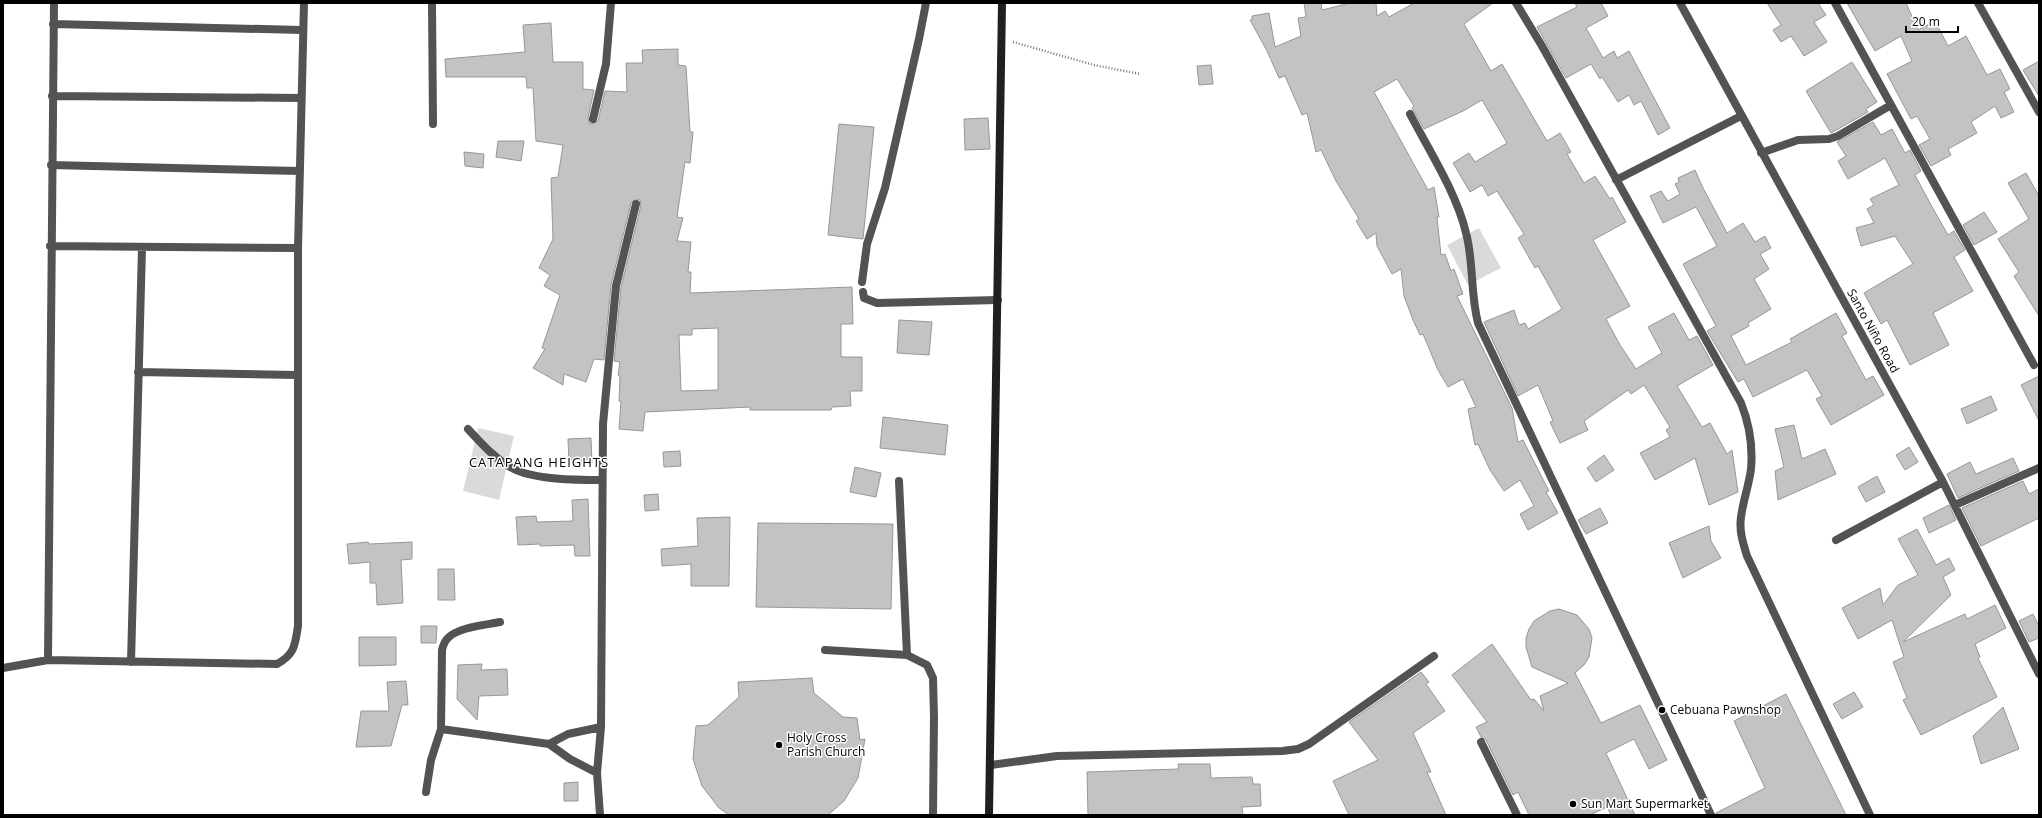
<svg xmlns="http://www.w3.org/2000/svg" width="2042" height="818" viewBox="0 0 2042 818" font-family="'Open Sans',sans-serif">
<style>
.green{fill:#dadada}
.building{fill:#c3c3c3;stroke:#979797;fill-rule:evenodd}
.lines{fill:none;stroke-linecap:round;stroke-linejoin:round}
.path{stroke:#757575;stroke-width:2.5;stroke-dasharray:1 2;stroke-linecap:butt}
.lane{stroke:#535353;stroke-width:8}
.street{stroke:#535353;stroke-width:8}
.secondary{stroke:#202020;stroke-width:8}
.poi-dot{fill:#000;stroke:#fff;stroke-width:1.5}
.labels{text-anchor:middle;stroke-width:3;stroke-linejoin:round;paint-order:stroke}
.street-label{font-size:12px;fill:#000;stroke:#fff}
.poi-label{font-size:12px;fill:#000;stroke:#fff;text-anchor:start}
.neighbourhood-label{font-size:13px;letter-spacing:1px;fill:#000;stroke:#fff}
</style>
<rect width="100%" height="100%" fill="#fff"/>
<path class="green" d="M 1479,228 L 1501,268 L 1468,285 L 1447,245 Z
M 478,428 L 514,436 L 499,500 L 463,491 Z"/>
<path class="building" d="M 1304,3 L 1321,3 L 1322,10 L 1350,3 L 1376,3 L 1377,16 L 1385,11 L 1389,17 L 1414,3 L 1493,3 L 1464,24 L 1491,71 L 1502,64 L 1547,141 L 1560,133 L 1571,152 L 1567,154 L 1584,183 L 1595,176 L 1610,199 L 1612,197 L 1626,222 L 1593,240 L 1630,306 L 1606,319 L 1620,345 L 1636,369 L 1662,353 L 1648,327 L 1674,313 L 1689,340 L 1697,336 L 1713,365 L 1677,386 L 1702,427 L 1710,423 L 1727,454 L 1732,450 L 1738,492 L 1709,505 L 1695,458 L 1655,480 L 1640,453 L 1670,437 L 1666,430 L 1670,427 L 1644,385 L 1631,394 L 1628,390 L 1584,421 L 1588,430 L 1560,443 L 1550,422 L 1553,421 L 1538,385 L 1518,396 L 1484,322 L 1514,310 L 1519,325 L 1525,323 L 1528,329 L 1562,309 L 1538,266 L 1535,268 L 1518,238 L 1524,234 L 1497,191 L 1488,196 L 1482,185 L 1470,192 L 1453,163 L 1469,153 L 1475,162 L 1507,143 L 1482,100 L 1463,111 L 1424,129 L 1412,108 L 1414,106 L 1397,79 L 1374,92 L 1428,190 L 1434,187 L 1439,217 L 1437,217 L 1441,255 L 1445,254 L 1451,271 L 1454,269 L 1463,294 L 1457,296 L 1512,408 L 1518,442 L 1523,440 L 1549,491 L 1546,492 L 1558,513 L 1528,530 L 1520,514 L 1534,506 L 1520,480 L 1504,491 L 1490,470 L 1478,444 L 1475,445 L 1468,409 L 1476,407 L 1463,379 L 1448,387 L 1438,370 L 1423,334 L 1420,335 L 1413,320 L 1404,296 L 1401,269 L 1392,274 L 1377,246 L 1376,233 L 1367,239 L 1356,221 L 1359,219 L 1336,181 L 1321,150 L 1316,152 L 1307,113 L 1302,115 L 1285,76 L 1279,78 L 1267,51 L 1250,20 L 1252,20 L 1252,16 L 1269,13 L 1275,47 L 1301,36 L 1298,18 L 1306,17 Z
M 1575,3 L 1601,3 L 1608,16 L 1586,28 L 1603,58 L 1614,51 L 1617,58 L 1629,51 L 1670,128 L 1658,135 L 1641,101 L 1634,105 L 1629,95 L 1618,102 L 1602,77 L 1600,79 L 1591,64 L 1566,78 L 1537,27 L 1577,7 Z
M 1767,3 L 1818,3 L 1826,15 L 1814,22 L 1827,42 L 1804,56 L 1791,36 L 1781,42 L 1773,30 L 1781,25 Z
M 1847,3 L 1906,3 L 1918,30 L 1935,21 L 1948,46 L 1966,36 L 1987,75 L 2000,69 L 2010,89 L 2004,92 L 2014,112 L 2001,118 L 1995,106 L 1971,122 L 1977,133 L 1948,149 L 1951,155 L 1931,166 L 1919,145 L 1930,139 L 1917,116 L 1911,119 L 1887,74 L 1912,61 L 1901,36 L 1875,51 Z
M 551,23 L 553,62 L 583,62 L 583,89 L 594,90 L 588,118 L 589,123 L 592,124 L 598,121 L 605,91 L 627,92 L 626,63 L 643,63 L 642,50 L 678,49 L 678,65 L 686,66 L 690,132 L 693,132 L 690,163 L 685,162 L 677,217 L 683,218 L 677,241 L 691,242 L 688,272 L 691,272 L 690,293 L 852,287 L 853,324 L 841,324 L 841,357 L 862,357 L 862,391 L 850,391 L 851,406 L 832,407 L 831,410 L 750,410 L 750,407 L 645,412 L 643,431 L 619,429 L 621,401 L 619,401 L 620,376 L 618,375 L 620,362 L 614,361 L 621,287 L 641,205 L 640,200 L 637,199 L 631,203 L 611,285 L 604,360 L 594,359 L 586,382 L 564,374 L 563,385 L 533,368 L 545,349 L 542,348 L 560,295 L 544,286 L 550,275 L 539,268 L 553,239 L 551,178 L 558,177 L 563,145 L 536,141 L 533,88 L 527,88 L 526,77 L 446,77 L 445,59 L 525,52 L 523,25 ZM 718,328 L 718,390 L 681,391 L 679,335 L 692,335 L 692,329 Z
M 2039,61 L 2039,96 L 2023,70 Z
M 1852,62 L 1877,102 L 1866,109 L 1868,112 L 1831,133 L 1806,91 Z
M 1211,65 L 1213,84 L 1199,85 L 1197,66 Z
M 988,118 L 990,149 L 965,150 L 964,119 Z
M 1873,122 L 1881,135 L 1892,129 L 1905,153 L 1910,150 L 1921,171 L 1915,175 L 1931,205 L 1948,235 L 1954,231 L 1965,250 L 1954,257 L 1973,291 L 1933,313 L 1949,345 L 1910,365 L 1887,320 L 1881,324 L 1864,293 L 1913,264 L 1895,236 L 1861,246 L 1856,228 L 1874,223 L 1867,209 L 1874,205 L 1870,199 L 1899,185 L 1885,158 L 1848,179 L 1838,161 L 1846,156 L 1837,142 Z
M 839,124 L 874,127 L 863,239 L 828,235 Z
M 498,141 L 524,141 L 521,161 L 496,157 Z
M 464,152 L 484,154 L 483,168 L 465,166 Z
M 1695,170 L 1703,188 L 1727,233 L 1743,223 L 1755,242 L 1765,236 L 1771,248 L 1760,254 L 1769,269 L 1754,279 L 1771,309 L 1748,323 L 1749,326 L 1731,336 L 1746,365 L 1792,342 L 1790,339 L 1836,313 L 1847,333 L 1842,336 L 1866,380 L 1873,376 L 1884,395 L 1831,425 L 1816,399 L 1822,396 L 1807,370 L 1753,397 L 1744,379 L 1738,382 L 1707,331 L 1716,326 L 1683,264 L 1717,246 L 1696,207 L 1663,223 L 1650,196 L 1661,191 L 1668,201 L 1680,194 L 1675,184 L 1679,182 L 1678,178 Z
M 2026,173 L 2039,196 L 2039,316 L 2014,276 L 2019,272 L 1998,239 L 2029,219 L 2008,183 Z
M 1984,212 L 1997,232 L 1974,245 L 1963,225 Z
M 899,320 L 932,322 L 929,355 L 897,353 Z
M 2039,376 L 2039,421 L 2021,385 Z
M 1991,396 L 1997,410 L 1967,424 L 1961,409 Z
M 883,417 L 948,425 L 945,455 L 880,448 Z
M 1794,425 L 1802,459 L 1825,449 L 1836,474 L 1778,500 L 1775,471 L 1784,467 L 1775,429 Z
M 591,438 L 592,463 L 569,464 L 568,439 Z
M 1909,447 L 1918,462 L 1905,470 L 1896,455 Z
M 680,451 L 681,466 L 664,467 L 663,452 Z
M 1604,455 L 1614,470 L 1596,482 L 1587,468 Z
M 2013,458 L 2019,471 L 1958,498 L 1947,474 L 1970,462 L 1976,474 Z
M 855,467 L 881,473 L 876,497 L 850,492 Z
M 1877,476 L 1885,492 L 1866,502 L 1858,487 Z
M 2023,481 L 2029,494 L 2039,489 L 2039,518 L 1981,546 L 1962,508 Z
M 658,494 L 659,510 L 645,511 L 644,495 Z
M 588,499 L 590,556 L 575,556 L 574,545 L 540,546 L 540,544 L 518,545 L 516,517 L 536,516 L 537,522 L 573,521 L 572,500 Z
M 1949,505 L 1956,520 L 1929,533 L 1923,518 Z
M 1600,508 L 1608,523 L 1586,534 L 1578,520 Z
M 730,517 L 729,586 L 691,586 L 691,564 L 662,566 L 661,549 L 698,546 L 697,518 Z
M 758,523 L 893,524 L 891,609 L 756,607 Z
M 1709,526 L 1711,541 L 1721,558 L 1683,578 L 1669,543 Z
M 1917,529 L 1936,565 L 1949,558 L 1955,570 L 1943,577 L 1951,595 L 1903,642 L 1965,614 L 1967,619 L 1995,605 L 2006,628 L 1975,644 L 1980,657 L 1978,658 L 1997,697 L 1921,735 L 1903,700 L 1907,698 L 1893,662 L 1904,657 L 1892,620 L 1858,639 L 1842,608 L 1880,588 L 1883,605 L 1898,585 L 1918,575 L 1898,539 Z
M 368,542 L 369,544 L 412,542 L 412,559 L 401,560 L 403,603 L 377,605 L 376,583 L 370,583 L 370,562 L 349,564 L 347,544 Z
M 438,569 L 454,569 L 455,600 L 438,600 Z
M 1559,609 L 1577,615 L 1589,629 L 1592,638 L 1589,657 L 1584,665 L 1575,673 L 1601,723 L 1640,705 L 1667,760 L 1649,769 L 1634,739 L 1606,753 L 1635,815 L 1611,815 L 1607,807 L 1590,815 L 1529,815 L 1518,792 L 1513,795 L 1486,740 L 1481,737 L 1476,727 L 1487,722 L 1452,675 L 1492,644 L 1531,700 L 1534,699 L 1544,711 L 1540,696 L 1568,683 L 1532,667 L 1526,647 L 1526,638 L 1529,629 L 1534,621 L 1550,611 Z
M 2033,614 L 2039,626 L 2039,638 L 2029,642 L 2019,621 Z
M 421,626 L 437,626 L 436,643 L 421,643 Z
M 359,637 L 396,637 L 396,665 L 359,666 Z
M 482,664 L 481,670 L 507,669 L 508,695 L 479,696 L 477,720 L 457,699 L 458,665 Z
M 1421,672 L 1429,682 L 1426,684 L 1445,711 L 1413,733 L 1431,772 L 1427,772 L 1446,815 L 1349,815 L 1333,781 L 1378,760 L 1349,722 Z
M 812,678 L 814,693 L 843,717 L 857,718 L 860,740 L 865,739 L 858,778 L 844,801 L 828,815 L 729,815 L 719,808 L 702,786 L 693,759 L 696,726 L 708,725 L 739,697 L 738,682 Z
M 406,681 L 408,705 L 402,705 L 391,746 L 356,747 L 361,711 L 389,711 L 387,682 Z
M 1854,692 L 1863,707 L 1842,719 L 1833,704 Z
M 1786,694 L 1846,815 L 1716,815 L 1716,813 L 1765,788 L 1734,721 Z
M 2003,707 L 2019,749 L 1981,764 L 1973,736 Z
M 1178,764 L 1210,764 L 1211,778 L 1252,777 L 1253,784 L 1260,784 L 1261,806 L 1242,807 L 1243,815 L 1088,815 L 1087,772 L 1179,769 Z
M 578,782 L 578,801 L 564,801 L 564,783 Z"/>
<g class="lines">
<path class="path" d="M 1013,42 L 1094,65 L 1140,74"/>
<path class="lane" d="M 862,282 L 867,244 L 885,188 L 919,39 L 926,3
M 863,292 L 864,298 L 877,303 L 998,300
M 899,481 L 907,655
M 825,650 L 907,655 L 927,665 L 933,678 L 934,717 L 933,815
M 1481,742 L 1517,815"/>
<path class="street" d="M 432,3 L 433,124
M 1516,3 L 1542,46 L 1741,403 C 1749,423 1753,446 1751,469 C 1749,485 1743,501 1741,517 C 1739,531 1743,543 1747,556 L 1870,815
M 1680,3 L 1943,482 L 2039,674
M 1835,3 L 2034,365
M 1978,3 L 2039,112
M 53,24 L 302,30
M 52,96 L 301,98
M 1410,114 C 1429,150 1457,194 1466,233 C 1474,263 1470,292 1478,323 L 1711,815
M 593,119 L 606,64 L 611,3
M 1761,153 L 1798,140 L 1829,139 L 1838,136 L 1891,105
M 51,165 L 300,171
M 1616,180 L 1741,116
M 50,246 L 298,248
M 138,372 L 298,375
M 468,429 C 481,443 495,459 512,468 C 534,480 577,480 602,480
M 1955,505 L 2039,468
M 1836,540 L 1943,482
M 48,660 L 54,3
M 131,662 L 142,248
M 3,668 L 48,660 L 277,664 C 295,654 295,645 298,626 L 298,248 L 304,3
M 441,729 L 442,650 C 443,646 445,641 447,639 C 457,627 486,625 500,622
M 549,744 L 568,734 L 601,727
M 991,765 L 1057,756 L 1282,751 L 1298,749 L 1309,744 L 1434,656
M 426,792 L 431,760 L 441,729 L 549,744 L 570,759 L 597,773
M 600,815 L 597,773 L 601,727 L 603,424 L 616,286 L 636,204"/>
<path class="secondary" d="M 989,815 L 1002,3"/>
</g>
<g class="poi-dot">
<circle cx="1662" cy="710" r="4"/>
<circle cx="779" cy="745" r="4"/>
<circle cx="1573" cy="804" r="4"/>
</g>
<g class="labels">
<g class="street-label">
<text transform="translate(1873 331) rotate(61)" y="4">Santo Niño Road</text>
</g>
<g class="poi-label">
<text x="1670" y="714">Cebuana Pawnshop</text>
<text x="787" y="742">Holy Cross<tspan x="787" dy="14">Parish Church</tspan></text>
<text x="1581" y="808">Sun Mart Supermarket</text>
</g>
<g class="neighbourhood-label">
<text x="539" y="467">CATAPANG HEIGHTS</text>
</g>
</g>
<rect width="2042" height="818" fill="none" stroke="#000000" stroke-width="8"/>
<path d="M1906 26v6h52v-6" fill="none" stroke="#000000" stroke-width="2"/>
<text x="1912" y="26" font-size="12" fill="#000000" stroke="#ffffff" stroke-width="3" paint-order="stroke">20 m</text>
</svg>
